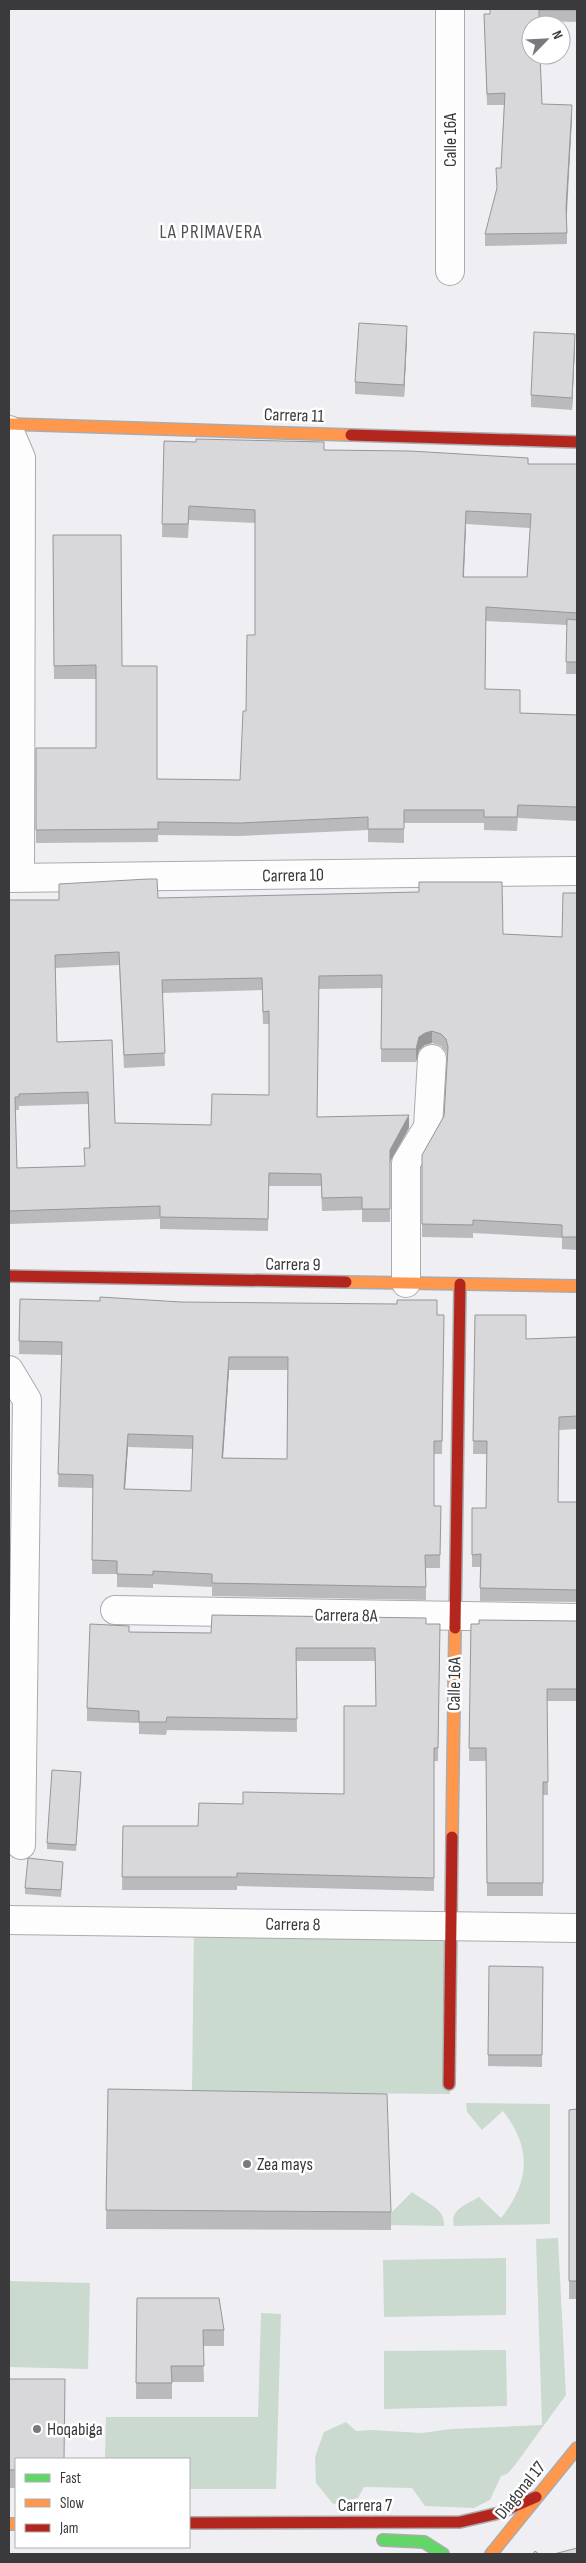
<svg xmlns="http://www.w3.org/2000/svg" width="586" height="2563" viewBox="0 0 586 2563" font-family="'Sofia Sans Condensed',sans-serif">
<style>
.green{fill:#cadacf}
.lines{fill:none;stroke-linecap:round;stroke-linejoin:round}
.street-casing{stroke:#ababad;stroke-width:30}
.fast-casing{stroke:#ababad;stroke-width:14}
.slow-casing{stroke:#ababad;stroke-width:14}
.jam-casing{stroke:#ababad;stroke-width:14}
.street{stroke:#fdfdfd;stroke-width:28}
.fast{stroke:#63d668;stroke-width:11}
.slow{stroke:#ff974d;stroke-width:11}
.jam{stroke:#b3261e;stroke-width:11}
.wall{fill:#bab9bb;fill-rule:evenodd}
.shaded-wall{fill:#979699}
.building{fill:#d8d7da;stroke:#979699;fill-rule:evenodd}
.poi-dot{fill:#79797d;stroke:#fff;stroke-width:2}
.labels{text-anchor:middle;stroke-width:5;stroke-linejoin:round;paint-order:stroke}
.street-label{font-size:18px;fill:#3a3a3d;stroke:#fff}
.poi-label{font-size:18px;fill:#3a3a3d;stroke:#fff;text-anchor:start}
.neighbourhood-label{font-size:19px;letter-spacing:1px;fill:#505055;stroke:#fff}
</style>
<rect width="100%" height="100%" fill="#efeff3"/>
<path class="green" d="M 194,1923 L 452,1927 L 450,2094 L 192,2092 Z
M 466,2103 L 550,2104 L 550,2224 L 454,2226 C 449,2209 468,2204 479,2197 L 501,2218 C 530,2182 532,2148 503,2111 L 482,2130 L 467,2112 Z
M 412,2192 C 424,2202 446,2208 444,2226 L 390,2225 L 389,2215 Z
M 558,2238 L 566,2395 L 515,2465 L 507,2474 L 501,2476 L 490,2500 L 474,2508 L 425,2506 L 412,2488 L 364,2487 L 358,2498 L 333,2504 L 316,2483 L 315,2457 L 324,2432 L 346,2422 L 356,2431 L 372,2430 L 422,2433 L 451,2429 L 542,2425 L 536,2239 Z
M 506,2258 L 506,2315 L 384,2317 L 383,2260 Z
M 9,2281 L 90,2283 L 88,2369 L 9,2367 Z
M 261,2313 L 281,2314 L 276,2489 L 189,2489 L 189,2459 L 105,2459 L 106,2417 L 258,2417 Z
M 506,2350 L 507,2406 L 384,2409 L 384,2351 Z"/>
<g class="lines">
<g class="street-casing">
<path id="street" d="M 450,9 L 450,271
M 9,430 L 21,458 L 20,878
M 9,878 L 577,871
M 406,1283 L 406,1163 L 428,1127 L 432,1059
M 9,1370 L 27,1400 L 21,1845
M 115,1610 L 577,1618
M 9,1920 L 577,1928"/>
</g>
<g class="fast-casing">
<path id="fast" d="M 383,2540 L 424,2542 L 443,2554"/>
</g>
<g class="slow-casing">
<path id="slow" d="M 9,424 L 351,435
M 346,1282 L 577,1286
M 452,1837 L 455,1628
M 9,2524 L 16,2524
M 491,2554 L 577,2448"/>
</g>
<g class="jam-casing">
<path id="jam" d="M 351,435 L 577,442
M 9,1276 L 346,1282
M 455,1628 L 460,1284
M 449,2084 L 452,1837
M 189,2523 L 460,2522 L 499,2513 L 536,2497"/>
</g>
<use href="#street" class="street"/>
<use href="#fast" class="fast"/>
<use href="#slow" class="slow"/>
<use href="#jam" class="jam"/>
</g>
<path class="wall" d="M 490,9 L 577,9 L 577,22 L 539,21 L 542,104 L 572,117 L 567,215 L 567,244 L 485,246 L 485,234 L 497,189 L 501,168 L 504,105 L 487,105 L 484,14 L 490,14 Z
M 407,338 L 404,397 L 355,394 L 355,382 Z
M 575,346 L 572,410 L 531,407 L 531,395 Z
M 164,441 L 324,450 L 528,464 L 577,464 L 577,674 L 566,674 L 567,625 L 486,621 L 485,689 L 520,713 L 577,715 L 577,821 L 518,818 L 517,831 L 484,830 L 484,823 L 404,823 L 404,843 L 368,842 L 368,830 L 240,836 L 158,835 L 158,842 L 36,843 L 36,748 L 96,748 L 96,679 L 54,679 L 53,535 L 122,666 L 157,779 L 240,780 L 246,711 L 255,635 L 255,523 L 189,520 L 188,538 L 162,537 ZM 466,524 L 530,528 L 527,577 L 464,577 Z
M 59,884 L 158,898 L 503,934 L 562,937 L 577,893 L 577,1250 L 562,1249 L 562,1238 L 473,1233 L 473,1238 L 422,1237 L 422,1155 L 444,1116 L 447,1057 L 446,1052 L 441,1046 L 432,1043 L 425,1045 L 419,1050 L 416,1062 L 381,1062 L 382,988 L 319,989 L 317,1117 L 409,1128 L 390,1162 L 390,1222 L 362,1222 L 362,1210 L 322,1211 L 321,1186 L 269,1186 L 268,1231 L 160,1229 L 160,1219 L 9,1224 L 9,900 L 59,900 ZM 119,965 L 124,1068 L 165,1066 L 162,993 L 262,990 L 263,1024 L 269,1024 L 269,1095 L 211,1125 L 115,1123 L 57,1042 L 55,968 ZM 88,1104 L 89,1148 L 84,1148 L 85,1166 L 17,1168 L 15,1110 L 19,1110 L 19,1106 Z
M 20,1299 L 444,1315 L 442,1454 L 434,1454 L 434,1506 L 441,1506 L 440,1568 L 426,1568 L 426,1600 L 212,1596 L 212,1587 L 153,1584 L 153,1588 L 117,1587 L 117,1574 L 92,1574 L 93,1488 L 58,1487 L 62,1355 L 19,1354 ZM 229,1370 L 288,1370 L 287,1459 L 223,1458 ZM 128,1447 L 193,1449 L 191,1491 L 125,1489 Z
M 475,1315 L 526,1339 L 577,1337 L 577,1429 L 559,1430 L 558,1502 L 577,1502 L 577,1602 L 480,1601 L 480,1567 L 472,1567 L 472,1508 L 486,1508 L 487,1454 L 473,1454 Z
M 577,1621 L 577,1701 L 547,1701 L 548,1795 L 543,1795 L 543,1896 L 487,1896 L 486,1761 L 469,1761 L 471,1624 Z
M 426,1624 L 440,1624 L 438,1761 L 434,1761 L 434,1891 L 237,1886 L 237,1890 L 122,1890 L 123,1826 L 198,1826 L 243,1804 L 344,1794 L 376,1706 L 375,1661 L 296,1661 L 297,1732 L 167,1730 L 166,1735 L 139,1734 L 139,1723 L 87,1721 L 87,1708 L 129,1632 L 211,1633 Z
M 81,1778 L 76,1851 L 47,1849 L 47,1843 Z
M 63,1868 L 61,1897 L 25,1894 L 25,1888 Z
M 543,1967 L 542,2067 L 488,2066 L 488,2055 Z
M 108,2089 L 391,2212 L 391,2230 L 106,2229 Z
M 577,2109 L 577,2299 L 569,2299 L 569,2110 Z
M 137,2298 L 224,2330 L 224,2346 L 203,2346 L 204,2382 L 172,2382 L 172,2399 L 136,2399 Z
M 9,2379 L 16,2459 L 16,2488 L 9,2488 Z"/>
<path class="shaded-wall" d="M 572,105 L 572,117 L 566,220 L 566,208 Z
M 407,326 L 407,338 L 404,397 L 404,385 Z
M 575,334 L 575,346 L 572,410 L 572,398 Z
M 466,511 L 466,524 L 463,590 L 463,577 Z
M 432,1031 L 432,1043 L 425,1045 L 419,1050 L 416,1062 L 416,1049 L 419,1037 L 425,1033 Z
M 409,1115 L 409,1128 L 390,1162 L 390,1150 Z
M 229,1357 L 229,1370 L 222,1471 L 222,1458 Z
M 128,1434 L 128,1447 L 124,1502 L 124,1489 Z"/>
<path class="building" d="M 490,9 L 577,9 L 577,10 L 539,10 L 539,25 L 531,25 L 531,55 L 540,55 L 542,104 L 572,105 L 566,208 L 567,233 L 485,234 L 497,188 L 496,168 L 501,168 L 505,93 L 487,94 L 484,14 L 490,14 Z
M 359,323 L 407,326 L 404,385 L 355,382 Z
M 534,332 L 575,334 L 572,398 L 531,395 Z
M 196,439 L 324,442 L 324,450 L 410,451 L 528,458 L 528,464 L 577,464 L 577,613 L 486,607 L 485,689 L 520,690 L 520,713 L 577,715 L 577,807 L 518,805 L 517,817 L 484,817 L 484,810 L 404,810 L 404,829 L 368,829 L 368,817 L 240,823 L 158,822 L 158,829 L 36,830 L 36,748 L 96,748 L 96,665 L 54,666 L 53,535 L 121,535 L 122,666 L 157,666 L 157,779 L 240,780 L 243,711 L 246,711 L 247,635 L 255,635 L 255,510 L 189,506 L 188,524 L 162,524 L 164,441 L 196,442 ZM 466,511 L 531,514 L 527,577 L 463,577 Z
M 567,619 L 577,620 L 577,662 L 566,662 Z
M 148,879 L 157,879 L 158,898 L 419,892 L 419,882 L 502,882 L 503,934 L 562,937 L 563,893 L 577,893 L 577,1237 L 562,1237 L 562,1225 L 473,1220 L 473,1225 L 422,1224 L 422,1155 L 444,1116 L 448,1047 L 446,1039 L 441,1034 L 432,1031 L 425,1033 L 419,1037 L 416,1049 L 381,1049 L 382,975 L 319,976 L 317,1117 L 409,1115 L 390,1150 L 390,1209 L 362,1209 L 362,1197 L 322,1198 L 321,1174 L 269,1173 L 268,1219 L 160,1217 L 160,1206 L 9,1211 L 9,900 L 59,900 L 59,884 ZM 119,952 L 124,1055 L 165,1053 L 162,980 L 262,978 L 263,1012 L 269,1011 L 269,1095 L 212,1094 L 211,1125 L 115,1123 L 112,1040 L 57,1042 L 55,955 ZM 88,1092 L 90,1148 L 84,1148 L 85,1166 L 17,1168 L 15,1097 L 19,1097 L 19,1094 Z
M 100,1297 L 181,1302 L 397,1304 L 397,1300 L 437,1300 L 437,1315 L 444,1315 L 442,1441 L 434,1441 L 434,1506 L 441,1506 L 440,1555 L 425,1555 L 426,1587 L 212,1583 L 212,1574 L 153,1571 L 153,1575 L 117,1574 L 117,1561 L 92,1560 L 93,1475 L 58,1474 L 62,1342 L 19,1341 L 20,1299 L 100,1301 ZM 229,1357 L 288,1357 L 287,1459 L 222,1458 ZM 128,1434 L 193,1436 L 191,1491 L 124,1489 Z
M 475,1315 L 526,1315 L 526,1339 L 577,1337 L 577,1416 L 559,1417 L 558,1502 L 577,1502 L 577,1590 L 480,1588 L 481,1554 L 472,1555 L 472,1508 L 486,1508 L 487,1441 L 473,1441 Z
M 212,1615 L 426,1618 L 426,1624 L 440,1624 L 438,1748 L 434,1748 L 434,1878 L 237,1873 L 237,1877 L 122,1877 L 123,1826 L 198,1826 L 199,1803 L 243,1804 L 243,1792 L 344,1794 L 344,1706 L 376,1706 L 375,1648 L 296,1648 L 297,1719 L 167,1717 L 166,1722 L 139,1722 L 139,1711 L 87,1708 L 90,1624 L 129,1626 L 129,1632 L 211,1633 Z
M 479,1620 L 577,1621 L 577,1689 L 547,1689 L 548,1782 L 543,1782 L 543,1883 L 487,1883 L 486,1748 L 469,1748 L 471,1624 L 479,1624 Z
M 52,1770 L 81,1772 L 76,1845 L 47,1843 Z
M 28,1858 L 63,1862 L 61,1890 L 25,1888 Z
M 489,1966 L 543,1967 L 542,2055 L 488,2055 Z
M 108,2089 L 387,2094 L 391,2212 L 106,2210 Z
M 577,2109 L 577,2281 L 569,2281 L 569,2110 Z
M 137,2298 L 219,2298 L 224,2330 L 203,2330 L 204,2366 L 171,2366 L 172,2383 L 136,2383 Z
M 9,2379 L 65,2379 L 64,2459 L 16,2459 L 16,2470 L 9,2470 Z
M 577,2548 L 577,2554 L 554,2554 Z
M 535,2551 L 539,2554 L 533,2554 Z"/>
<g class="poi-dot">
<circle cx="247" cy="2164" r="5"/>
<circle cx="37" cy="2429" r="5"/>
</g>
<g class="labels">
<g class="street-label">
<text transform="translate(450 140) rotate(-90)" y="6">Calle 16A</text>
<text transform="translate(294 415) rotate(2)" y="6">Carrera 11</text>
<text transform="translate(293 875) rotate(-1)" y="6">Carrera 10</text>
<text transform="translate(293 1264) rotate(1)" y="6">Carrera 9</text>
<text transform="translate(346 1615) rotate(1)" y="6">Carrera 8A</text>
<text transform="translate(454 1684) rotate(-89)" y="6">Calle 16A</text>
<text transform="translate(293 1924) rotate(1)" y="6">Carrera 8</text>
<text transform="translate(520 2490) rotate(-51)" y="6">Diagonal 17</text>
<text x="365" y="2511">Carrera 7</text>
</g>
<g class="poi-label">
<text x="257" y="2170">Zea mays</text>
<text x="47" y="2435">Hoqabiga</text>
</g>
<g class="neighbourhood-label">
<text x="211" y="238">LA PRIMAVERA</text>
</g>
</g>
<rect width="586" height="2563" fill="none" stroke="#3a3a3d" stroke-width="20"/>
<rect x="15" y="2458" width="175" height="90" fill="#ffffff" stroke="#b0b0b1"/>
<rect x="25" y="2474" width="25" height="8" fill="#63d668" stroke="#b0b0b1"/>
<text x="60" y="2483" font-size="15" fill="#3a3a3d">Fast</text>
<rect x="25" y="2499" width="25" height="8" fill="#ff974d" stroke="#b0b0b1"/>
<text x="60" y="2508" font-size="15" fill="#3a3a3d">Slow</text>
<rect x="25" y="2524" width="25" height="8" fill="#b3261e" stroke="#b0b0b1"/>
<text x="60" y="2533" font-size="15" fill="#3a3a3d">Jam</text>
<g transform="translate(546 40) rotate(66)"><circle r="24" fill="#ffffff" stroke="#b0b0b1"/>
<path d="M0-4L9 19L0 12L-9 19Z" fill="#79797d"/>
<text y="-8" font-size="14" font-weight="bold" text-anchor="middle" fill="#3a3a3d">N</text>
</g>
</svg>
